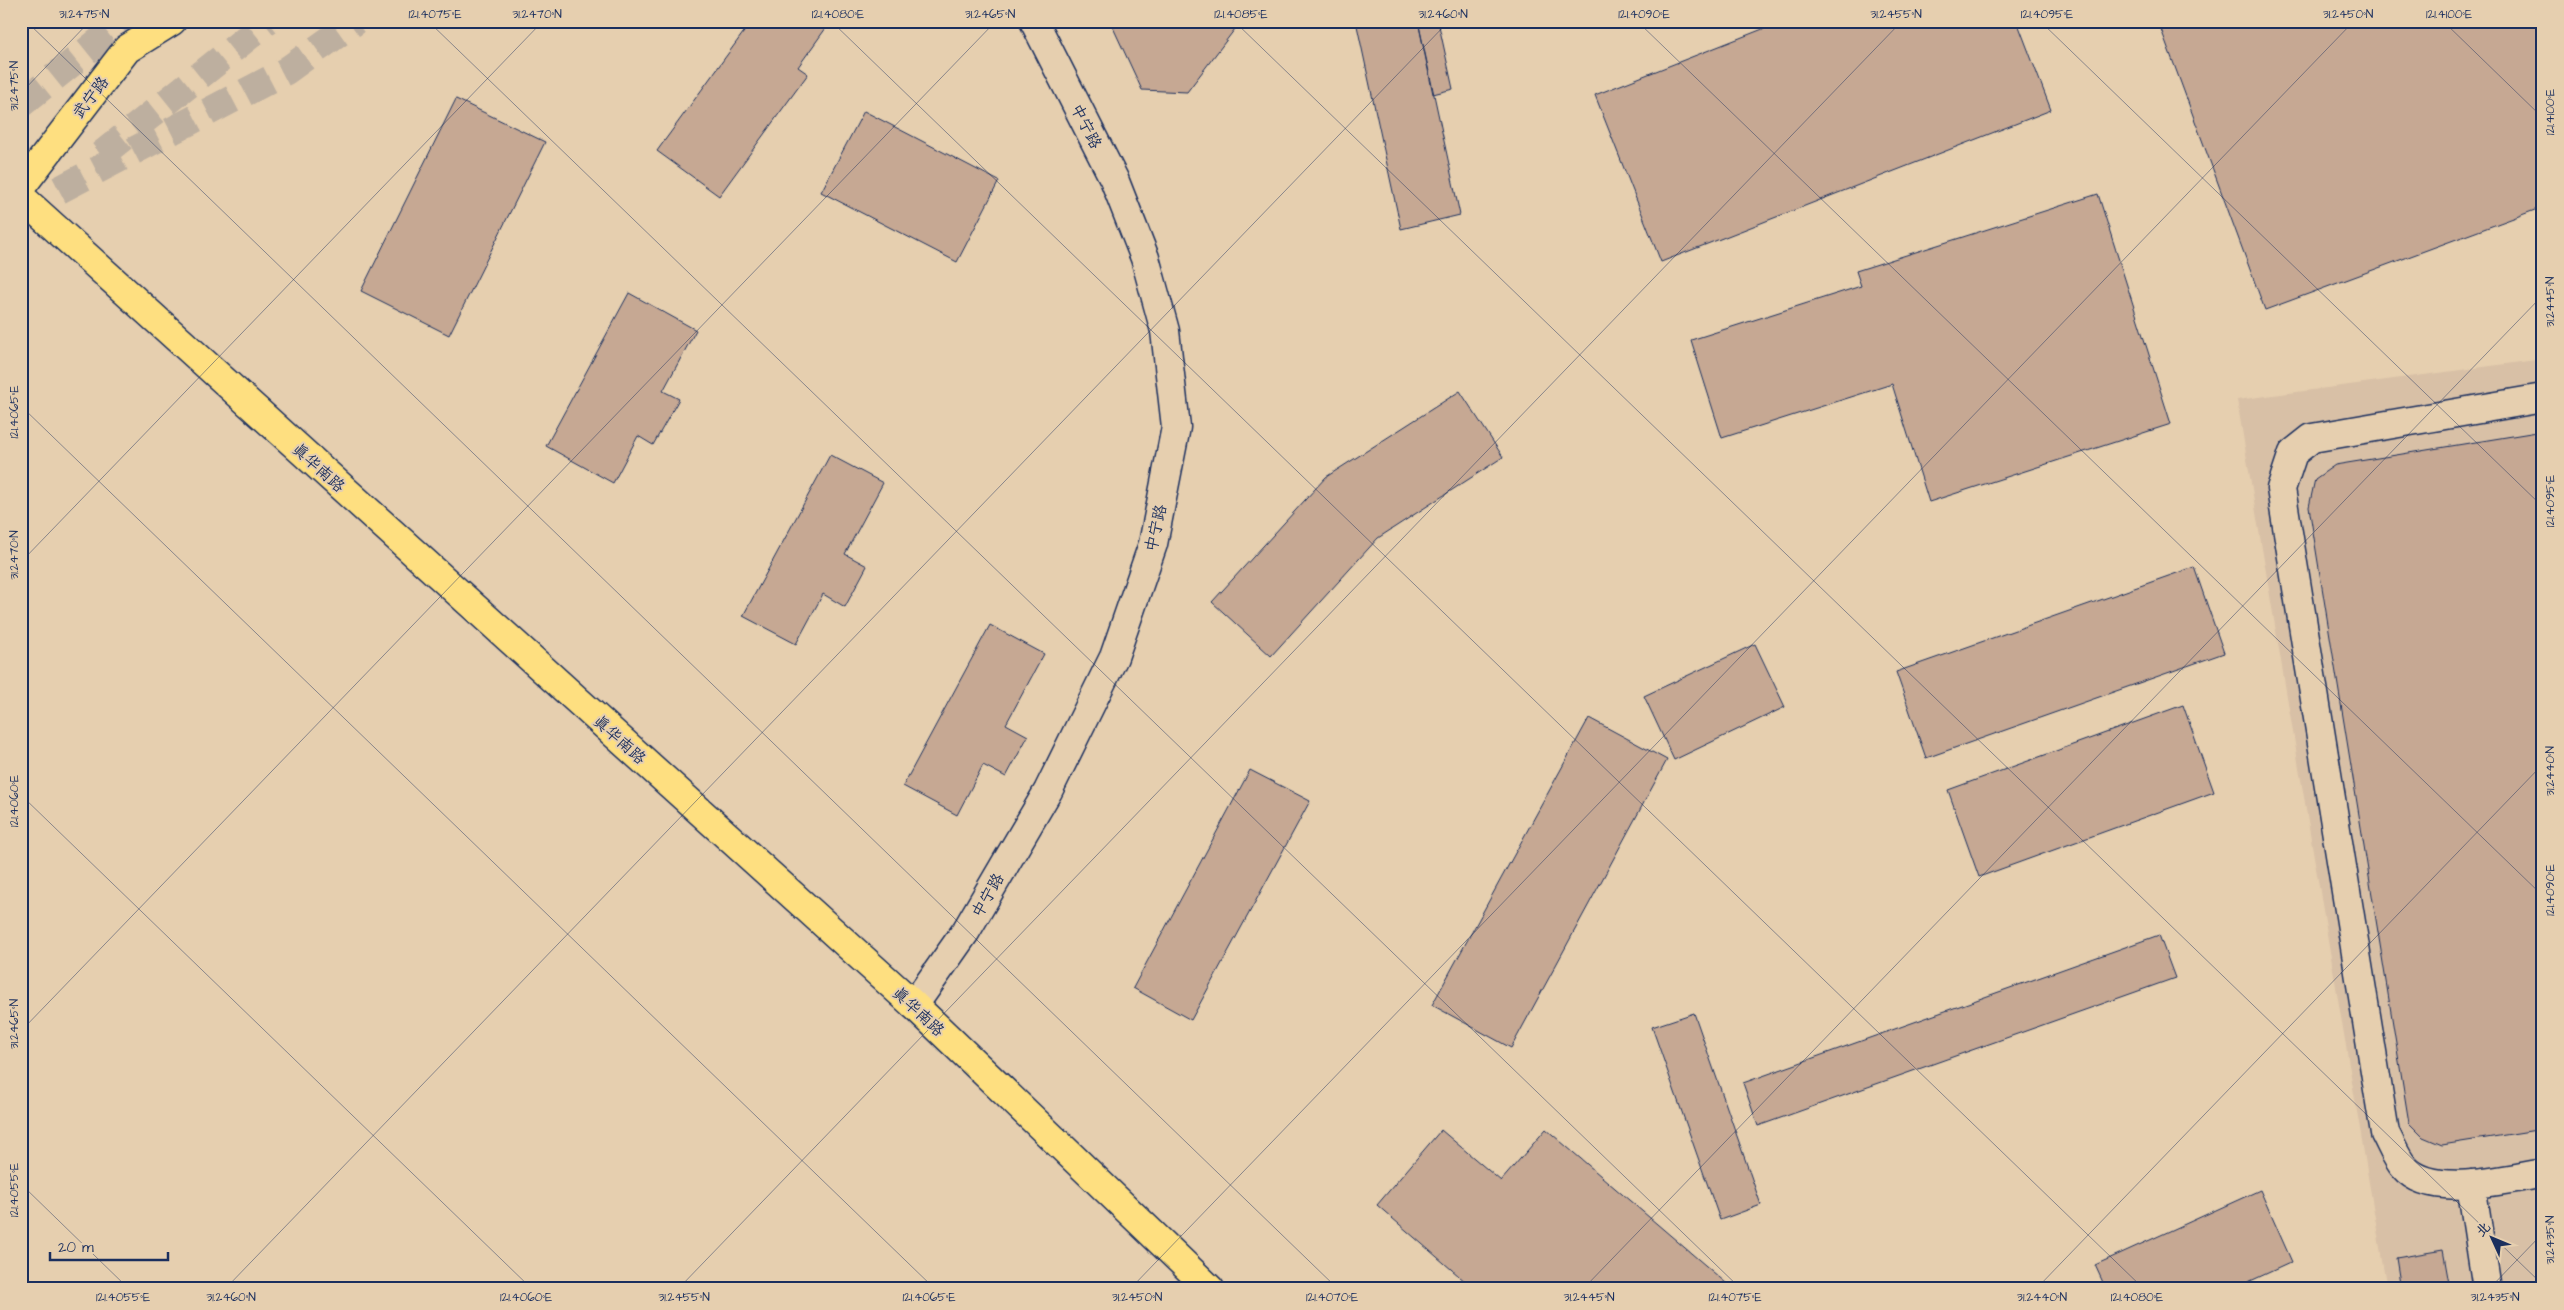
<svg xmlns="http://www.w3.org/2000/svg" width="2564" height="1310" viewBox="0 0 2564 1310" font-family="'Architects Daughter','LXGW WenKai TC',sans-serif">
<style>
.built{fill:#d8c0a6}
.building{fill:#c6a893;stroke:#1b2f5e}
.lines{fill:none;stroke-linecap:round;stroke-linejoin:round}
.highway-tunnel{stroke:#bdaf9f;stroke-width:28;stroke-dasharray:28 14;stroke-linecap:butt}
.minor-casing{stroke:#1b2f5e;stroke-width:31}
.major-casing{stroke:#1b2f5e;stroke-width:31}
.minor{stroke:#e6cfaf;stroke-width:28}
.major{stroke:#fedf80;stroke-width:28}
.ticks{fill:none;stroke:#1b2f5e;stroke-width:1;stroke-opacity:0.45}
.labels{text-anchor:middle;stroke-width:4;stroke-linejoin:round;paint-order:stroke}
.street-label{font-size:16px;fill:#1b2f5e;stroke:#e6cfaf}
.neatline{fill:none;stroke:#1b2f5e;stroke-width:2}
.ticks-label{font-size:12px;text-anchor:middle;fill:#1b2f5e}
</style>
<rect width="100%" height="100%" fill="#e6cfaf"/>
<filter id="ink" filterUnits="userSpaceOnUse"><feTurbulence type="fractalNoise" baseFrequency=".02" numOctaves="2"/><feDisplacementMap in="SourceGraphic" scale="10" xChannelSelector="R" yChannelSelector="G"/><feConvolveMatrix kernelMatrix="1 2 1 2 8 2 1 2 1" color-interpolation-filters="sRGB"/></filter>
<g filter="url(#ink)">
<path class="built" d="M 2543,359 L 2543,1289 L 2387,1289 L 2237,400 Z"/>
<path class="building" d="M 735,21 L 831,21 L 798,67 L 808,74 L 719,196 L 657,151 L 746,29 Z
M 1110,21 L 1241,21 L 1187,92 L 1142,90 Z
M 1356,21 L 1418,21 L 1460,215 L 1401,229 Z
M 1418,21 L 1438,21 L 1453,89 L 1433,94 Z
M 1783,21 L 2017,21 L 2051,110 L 1661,262 L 1595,95 Z
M 2158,21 L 2543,21 L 2543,207 L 2265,310 Z
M 456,99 L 545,142 L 449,335 L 361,291 Z
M 864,111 L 999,181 L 957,262 L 821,192 Z
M 2098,194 L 2171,424 L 1929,502 L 1892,384 L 1722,438 L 1691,340 L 1861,286 L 1856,271 Z
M 629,293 L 696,330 L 663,391 L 679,399 L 653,445 L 638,436 L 613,483 L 546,446 Z
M 1460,391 L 1503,457 L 1378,538 L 1271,656 L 1212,602 L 1326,477 Z
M 2543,431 L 2543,1129 L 2442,1145 L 2423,1137 L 2409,1123 L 2309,507 L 2315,479 L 2335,465 Z
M 830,455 L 883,483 L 845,554 L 867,566 L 845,607 L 823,594 L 796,644 L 743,616 Z
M 2194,567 L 2224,653 L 1926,758 L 1896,672 Z
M 990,625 L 1044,654 L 1006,724 L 1028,736 L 1006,777 L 983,765 L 957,815 L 903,786 Z
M 1755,644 L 1785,707 L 1674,760 L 1644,696 Z
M 2183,705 L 2214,792 L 1979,877 L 1948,790 Z
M 1589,718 L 1667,760 L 1511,1048 L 1432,1005 Z
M 1250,770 L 1310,801 L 1191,1020 L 1133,988 Z
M 2159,935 L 2175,978 L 1758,1126 L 1743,1083 Z
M 1694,1013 L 1761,1205 L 1720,1220 L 1652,1027 Z
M 1546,1129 L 1733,1289 L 1474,1289 L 1377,1205 L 1441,1130 L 1501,1181 Z
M 2260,1190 L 2292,1262 L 2233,1289 L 2106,1289 L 2095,1265 Z
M 2443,1250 L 2450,1289 L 2401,1289 L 2396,1258 Z"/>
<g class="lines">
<path class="highway-tunnel" d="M 21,104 L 124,21
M 101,155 L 268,21
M 59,190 L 286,71 L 356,21"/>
<g class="minor-casing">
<path id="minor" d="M 2543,398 L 2312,438 L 2293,453 L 2281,489 L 2385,1133 C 2391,1144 2396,1158 2404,1167 C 2431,1199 2507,1179 2543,1173
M 914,1005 L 966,931 L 1048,791 L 1114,657 L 1153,544 L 1176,427 L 1165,331 L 1145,258 L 1114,179 L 1034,21
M 2471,1184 L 2487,1289"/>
</g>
<g class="major-casing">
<path id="major" d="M 21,187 L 127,49 L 172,21
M 21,197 L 914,1005 L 1210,1289"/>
</g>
<use href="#minor" class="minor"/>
<use href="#major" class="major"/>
</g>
</g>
<path class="ticks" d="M 26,21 L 1338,1289M 428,21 L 1741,1289M 831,21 L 2144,1289M 1234,21 L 2543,1285M 1637,21 L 2543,896M 2040,21 L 2543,507M 2443,21 L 2543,118M 21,93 L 90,21M 21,406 L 935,1289M 21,562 L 543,21M 21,795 L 532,1289M 21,1031 L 996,21M 21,1184 L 129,1289M 225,1289 L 1449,21M 678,1289 L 1902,21M 1130,1289 L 2354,21M 1583,1289 L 2543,295M 2036,1289 L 2543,764M 2489,1289 L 2543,1233"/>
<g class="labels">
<g class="street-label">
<text transform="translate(90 97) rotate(-53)" y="6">武宁路</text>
<text transform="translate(1087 126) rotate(63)" y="6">中宁路</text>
<text transform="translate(319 467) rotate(42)" y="6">真华南路</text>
<text transform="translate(1155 528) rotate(-77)" y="6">中宁路</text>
<text transform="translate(620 739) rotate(42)" y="6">真华南路</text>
<text transform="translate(987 895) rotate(-60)" y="6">中宁路</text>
<text transform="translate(919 1011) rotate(43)" y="6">真华南路</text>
</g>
</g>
<rect width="2564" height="1310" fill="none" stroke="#e6cfaf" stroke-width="55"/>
<g transform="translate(2492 1238) rotate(314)" stroke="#e6cfaf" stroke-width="4" paint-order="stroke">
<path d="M0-4L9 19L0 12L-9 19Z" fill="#1b2f5e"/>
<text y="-8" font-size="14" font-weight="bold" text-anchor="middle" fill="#1b2f5e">北</text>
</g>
<path d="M50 1252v8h118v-8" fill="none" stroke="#1b2f5e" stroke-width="2.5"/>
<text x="58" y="1252" font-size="15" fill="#1b2f5e" stroke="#e6cfaf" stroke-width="4" paint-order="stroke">20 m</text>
<rect x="28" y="28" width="2508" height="1254" class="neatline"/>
<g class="ticks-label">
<text x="84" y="18">31.2475°N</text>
<text x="435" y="18">121.4075°E</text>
<text x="537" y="18">31.2470°N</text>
<text x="838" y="18">121.4080°E</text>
<text x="990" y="18">31.2465°N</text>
<text x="1241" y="18">121.4085°E</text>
<text x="1443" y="18">31.2460°N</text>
<text x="1644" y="18">121.4090°E</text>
<text x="1896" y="18">31.2455°N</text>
<text x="2047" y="18">121.4095°E</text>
<text x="2348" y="18">31.2450°N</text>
<text x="2449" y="18">121.4100°E</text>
<text transform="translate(14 86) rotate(-90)" y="4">31.2475°N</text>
<text transform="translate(2550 112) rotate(-90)" y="4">121.4100°E</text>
<text transform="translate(2550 302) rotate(-90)" y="4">31.2445°N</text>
<text transform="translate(14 412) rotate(-90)" y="4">121.4065°E</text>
<text transform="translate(2550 501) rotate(-90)" y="4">121.4095°E</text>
<text transform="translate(14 555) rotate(-90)" y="4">31.2470°N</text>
<text transform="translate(2550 771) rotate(-90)" y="4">31.2440°N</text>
<text transform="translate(14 801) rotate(-90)" y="4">121.4060°E</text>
<text transform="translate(2550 890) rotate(-90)" y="4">121.4090°E</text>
<text transform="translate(14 1024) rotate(-90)" y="4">31.2465°N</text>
<text transform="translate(14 1190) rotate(-90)" y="4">121.4055°E</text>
<text transform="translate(2550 1240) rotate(-90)" y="4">31.2435°N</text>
<text x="123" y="1301">121.4055°E</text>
<text x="231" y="1301">31.2460°N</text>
<text x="526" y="1301">121.4060°E</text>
<text x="684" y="1301">31.2455°N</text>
<text x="929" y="1301">121.4065°E</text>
<text x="1137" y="1301">31.2450°N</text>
<text x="1332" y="1301">121.4070°E</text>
<text x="1589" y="1301">31.2445°N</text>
<text x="1735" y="1301">121.4075°E</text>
<text x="2042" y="1301">31.2440°N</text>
<text x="2137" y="1301">121.4080°E</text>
<text x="2495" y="1301">31.2435°N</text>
</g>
</svg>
